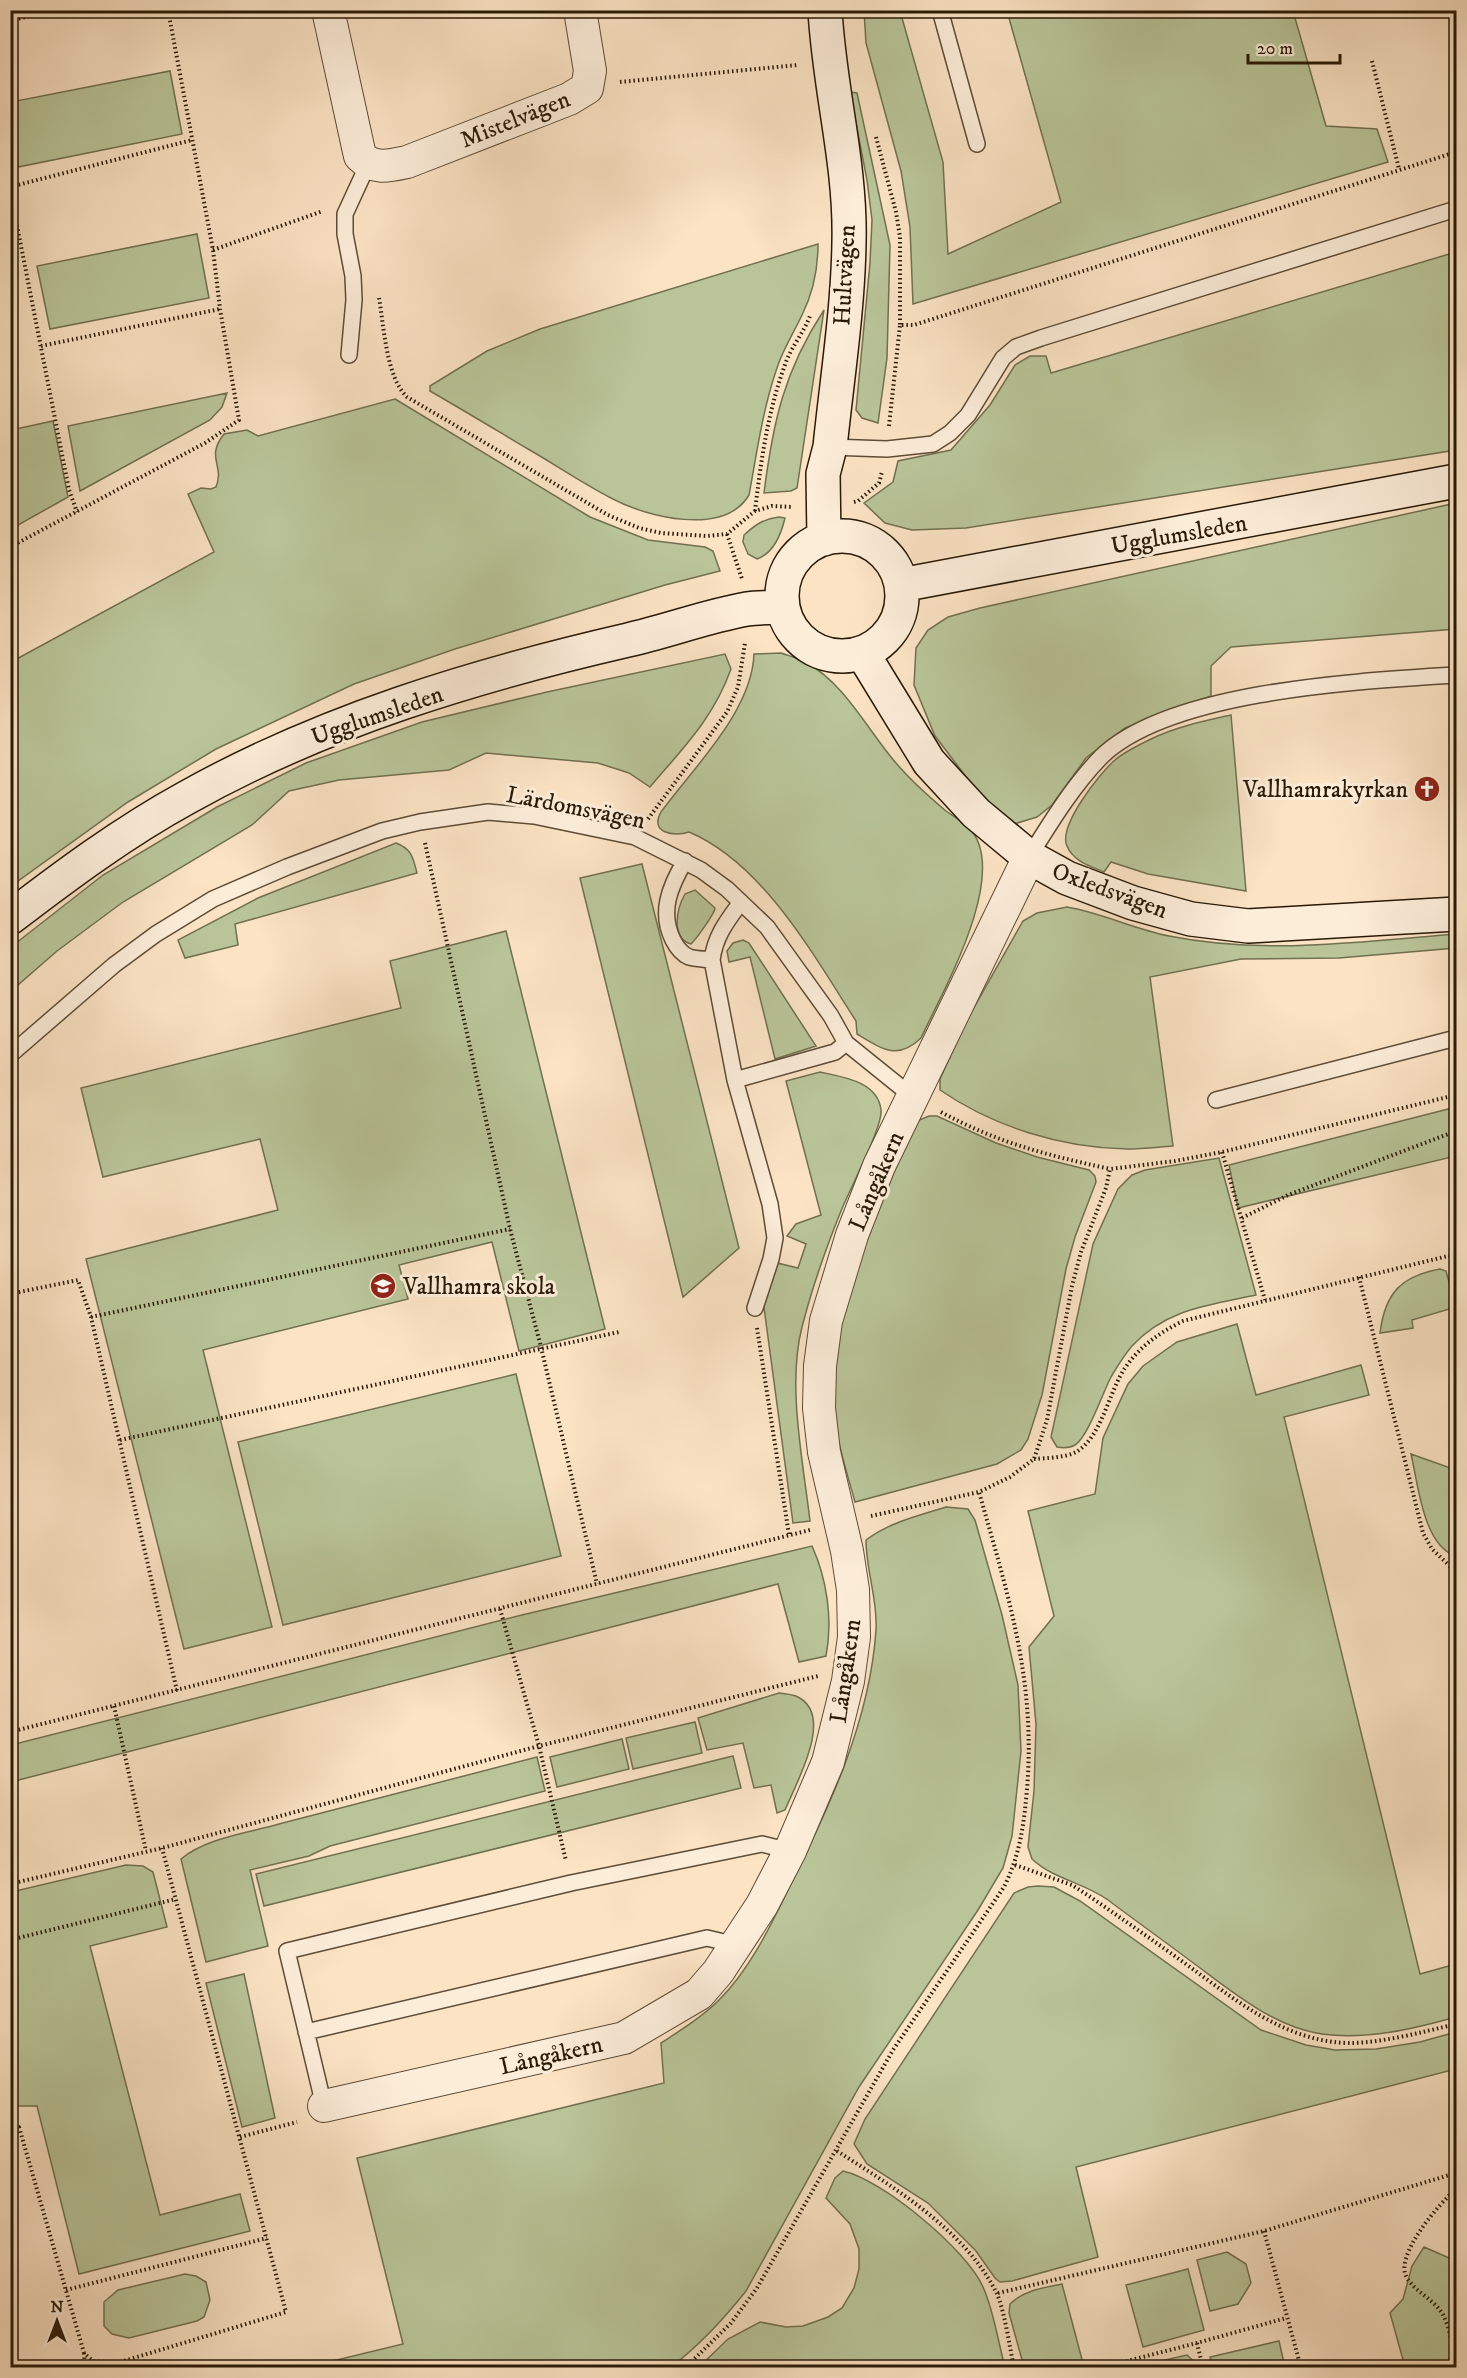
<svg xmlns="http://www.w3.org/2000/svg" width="1467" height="2378" viewBox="0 0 1467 2378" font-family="'IM FELL DW Pica',serif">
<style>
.green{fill:#b9c599;stroke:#717050;stroke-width:1.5}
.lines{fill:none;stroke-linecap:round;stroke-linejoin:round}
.lane-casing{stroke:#5e4c36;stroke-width:18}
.street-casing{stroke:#5e4c36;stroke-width:34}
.secondary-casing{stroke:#291a06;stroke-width:36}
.path{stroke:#291a06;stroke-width:4;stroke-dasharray:1.5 3;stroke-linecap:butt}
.lane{stroke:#fcedd9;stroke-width:15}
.street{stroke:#fcedd9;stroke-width:32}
.secondary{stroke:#fcedd9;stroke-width:33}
.labels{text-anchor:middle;stroke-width:6;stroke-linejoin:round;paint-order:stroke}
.street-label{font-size:24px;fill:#291a06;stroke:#fcedd9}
.poi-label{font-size:24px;fill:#291a06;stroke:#fcedd9;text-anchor:end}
</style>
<rect width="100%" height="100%" fill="#fbe3c4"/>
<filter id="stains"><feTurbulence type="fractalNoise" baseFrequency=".00333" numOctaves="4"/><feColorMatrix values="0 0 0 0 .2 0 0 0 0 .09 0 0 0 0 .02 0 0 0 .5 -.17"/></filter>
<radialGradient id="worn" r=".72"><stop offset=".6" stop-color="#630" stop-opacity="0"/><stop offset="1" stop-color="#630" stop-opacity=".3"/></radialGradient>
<path class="green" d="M 864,11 L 900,11 L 943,162 L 948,254 L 1061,202 L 1007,11 L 1293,11 L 1326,126 L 1377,129 L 1388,162 L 913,304 L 910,227 L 901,171 L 866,43 Z
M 170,71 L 182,134 L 18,167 L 11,131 L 11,102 Z
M 850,92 L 857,93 L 890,245 L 887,358 L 878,423 L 862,418 L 856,410 L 870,263 L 872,220 L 867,180 Z
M 197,234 L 209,298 L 50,329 L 37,266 Z
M 818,244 C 818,269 813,293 802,315 C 794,332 784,348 778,365 C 763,407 757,452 749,495 C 724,537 646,517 611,498 C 582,483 556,465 528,449 C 496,430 463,410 430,391 L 430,386 L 487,351 L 540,329 Z
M 1456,252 L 1456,450 L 966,528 L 912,530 L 885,523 L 864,503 L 893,482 L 898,461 L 951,450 L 990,405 L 1015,365 L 1030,356 L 1046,356 L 1051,373 Z
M 824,310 L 797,488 L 791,491 L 764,493 C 773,422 784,371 824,310 Z
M 227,393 L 222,407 L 210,420 L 80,491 L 68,426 Z
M 395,399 L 590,517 L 648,540 L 705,547 L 713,551 L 720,571 L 665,585 L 455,649 L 354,684 L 216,749 L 128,802 L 11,886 L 11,662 L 214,552 L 188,494 L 201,488 L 211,489 L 216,487 C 225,465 205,458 224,434 L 247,430 L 258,436 Z
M 53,421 L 68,497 L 11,529 L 11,430 Z
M 1456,503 L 1456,629 L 1231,647 L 1211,666 L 1211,696 L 1125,728 L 1086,758 L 1052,805 L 1037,817 L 1014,824 L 980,795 L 935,736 L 914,685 L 916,648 L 928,630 L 948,617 L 980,608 Z
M 779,517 L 785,518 C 781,535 774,553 757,559 L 748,554 L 743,542 L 744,535 C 755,525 763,519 779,517 Z
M 781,653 C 789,656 799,658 807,663 C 843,683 865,725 891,757 C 906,776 927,795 946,811 C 954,817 965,822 971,830 C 1009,876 943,991 921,1038 C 897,1061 882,1049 857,1034 L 856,1021 C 814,956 763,863 689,832 C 674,837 649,833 661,812 C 694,767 752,711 754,654 Z
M 725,654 L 731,669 C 713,719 683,748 650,787 L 629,773 L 598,763 L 486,753 L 449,770 L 339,780 L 289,791 L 252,825 L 123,902 L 57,951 L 11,991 L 11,947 L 103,875 L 217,807 L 306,763 L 422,722 L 547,692 Z
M 1231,715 L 1246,891 L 1148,874 L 1111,862 L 1104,872 C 1090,866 1073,861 1067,846 C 1058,826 1099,774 1115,760 C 1124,752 1139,745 1151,739 C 1175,727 1204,721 1231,715 Z
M 396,843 C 412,849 413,858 417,873 L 235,924 L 238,945 L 185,958 L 178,940 L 258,898 Z
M 642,864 L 739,1248 L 683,1297 L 580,878 Z
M 695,890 L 715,908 C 715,913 697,938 691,944 C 670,938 677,908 685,894 Z
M 1067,907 C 1102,913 1134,929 1169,936 C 1264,955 1361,942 1456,934 L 1456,948 L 1339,958 L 1241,959 L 1150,977 L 1173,1146 C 1158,1147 1143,1149 1127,1149 C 1062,1148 994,1127 940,1090 L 940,1079 L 968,1018 L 1023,921 L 1037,913 Z
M 506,931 L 605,1329 L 519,1351 L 492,1242 L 399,1265 L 408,1299 L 203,1350 L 272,1627 L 184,1649 L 86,1259 L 278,1210 L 260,1139 L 103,1177 L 81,1088 L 401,1008 L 390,961 Z
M 743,940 L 749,943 L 816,1046 L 775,1059 L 750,957 L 729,962 L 727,951 L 733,943 Z
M 820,1072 C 842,1077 878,1081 881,1110 C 883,1126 849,1191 841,1211 C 826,1248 812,1288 802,1327 C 787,1385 803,1461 810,1521 L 793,1523 L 763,1300 L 777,1263 L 798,1268 L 806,1244 L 787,1236 L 796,1224 L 821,1215 L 786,1081 Z
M 1456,1107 L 1456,1156 L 1238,1208 L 1229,1165 Z
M 929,1116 L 937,1116 L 996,1143 L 1037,1157 L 1089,1170 L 1095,1176 L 1096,1182 L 1075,1237 L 1066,1269 L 1042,1395 L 1028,1439 L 1021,1450 L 997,1464 L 855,1502 C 846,1469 834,1434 833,1399 C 832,1300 877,1210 917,1121 Z
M 1219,1158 L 1256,1295 C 1209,1305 1166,1309 1132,1346 C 1124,1355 1117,1367 1111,1377 C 1103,1392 1088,1437 1075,1445 C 1070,1448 1063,1448 1057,1447 L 1051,1437 L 1093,1244 L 1118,1189 L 1132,1175 L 1145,1170 Z
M 1440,1269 L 1446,1271 L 1456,1307 L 1412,1320 L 1413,1328 L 1380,1333 C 1385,1293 1401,1276 1440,1269 Z
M 1237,1324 L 1256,1395 L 1361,1365 L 1369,1395 L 1284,1417 L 1420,1974 L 1456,1964 L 1456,2017 C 1413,2029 1367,2040 1322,2034 C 1273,2027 1230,1990 1192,1962 C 1164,1941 1136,1921 1108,1900 C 1085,1883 1053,1879 1032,1859 L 1028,1847 L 1034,1791 L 1036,1724 L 1029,1647 L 1054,1616 L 1028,1511 L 1095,1494 L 1103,1438 L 1128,1384 L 1143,1366 L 1177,1342 Z
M 516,1374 L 561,1556 L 283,1625 L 238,1442 Z
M 1411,1454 L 1456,1470 L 1456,1556 C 1423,1546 1418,1483 1411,1454 Z
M 946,1507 L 968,1509 L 975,1520 L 1002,1615 L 1018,1685 L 1021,1751 L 1012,1836 L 1003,1868 L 978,1910 L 859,2087 L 746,2291 C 723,2320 700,2345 671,2367 L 321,2368 L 320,2364 L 403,2344 L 357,2158 L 664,2083 L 661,2043 C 681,2030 702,2017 719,2000 C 750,1969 770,1927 789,1888 C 829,1808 870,1721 876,1630 C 878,1600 866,1571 866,1540 C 890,1522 918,1516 946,1507 Z
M 812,1546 C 827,1579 833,1620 826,1656 L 799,1662 L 778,1584 L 11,1782 L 11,1745 L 522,1615 Z
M 779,1693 C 785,1694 793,1694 798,1697 C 835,1716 796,1783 785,1810 L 777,1813 L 771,1785 L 754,1788 L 743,1743 L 707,1750 L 698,1718 Z
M 695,1722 L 702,1753 L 633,1769 L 626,1738 Z
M 622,1739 L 629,1769 L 557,1787 L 550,1757 Z
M 733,1756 L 741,1788 L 264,1906 L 256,1874 Z
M 537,1757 L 545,1791 L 330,1846 L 309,1856 L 250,1870 L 268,1946 L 206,1962 L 181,1859 C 206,1838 248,1833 279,1824 C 365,1801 451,1779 537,1757 Z
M 126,1865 L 143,1866 L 153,1872 L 167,1927 L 90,1946 L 160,2215 L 240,2194 L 250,2231 L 79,2274 L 37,2106 L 11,2106 L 11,1892 Z
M 1038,1886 L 1054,1887 L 1080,1901 L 1261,2030 L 1306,2045 L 1335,2050 L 1376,2049 L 1420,2042 L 1456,2032 L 1456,2069 L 1076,2167 L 1098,2257 L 1012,2281 L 1000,2282 L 995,2278 L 976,2251 L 928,2203 L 867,2164 L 854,2144 L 865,2119 L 1014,1893 L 1028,1887 Z
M 244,1974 L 275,2118 L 242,2127 L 206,1983 Z
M 843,2171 C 883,2180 967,2250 983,2287 C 994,2311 998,2342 1005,2367 L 699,2367 L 728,2339 L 760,2322 L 786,2327 L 803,2326 L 828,2317 L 842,2308 L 854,2288 L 859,2269 L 859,2249 L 850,2224 L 826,2198 L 835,2178 Z
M 1424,2247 L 1456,2261 L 1456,2367 L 1405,2367 L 1390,2313 L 1403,2299 L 1412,2266 Z
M 1227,2252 L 1246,2264 L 1251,2283 L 1238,2304 L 1210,2311 L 1197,2260 Z
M 1188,2269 L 1204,2330 L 1143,2347 L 1126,2285 Z
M 185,2274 L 196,2276 L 206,2282 L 210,2300 L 204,2317 L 197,2321 L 129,2338 L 112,2334 L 104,2326 L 104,2302 L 118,2290 Z
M 1062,2284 L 1084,2367 L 1024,2367 L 1009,2313 L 1010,2304 C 1024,2290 1043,2288 1062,2284 Z
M 1279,2341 L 1285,2367 L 1213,2367 L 1210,2357 Z
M 1187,2355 L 1200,2367 L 1134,2367 Z"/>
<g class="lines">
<g class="lane-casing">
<path id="lane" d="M 940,10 L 977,144
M 349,355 L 354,300 L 353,276 L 345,234 L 345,214 L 368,164
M 830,447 L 887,449 L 933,444 L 950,433 L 968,415 L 1003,358 L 1016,347 L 1041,338 L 1456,209
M 1029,857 C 1051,822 1072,787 1101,757 C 1170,690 1362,681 1456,675
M 685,861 C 670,886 659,912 673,940 C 676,946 682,954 689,957 C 695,959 705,959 712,960
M 741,902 C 727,921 715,936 712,960 L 735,1080 L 770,1204 L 775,1238 L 771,1259 L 755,1308
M 10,1055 L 114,965 L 156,934 L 213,899 L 287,867 L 382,831 L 420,822 L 488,812 L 534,816 L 635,837 L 701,870 L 727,889 L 767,927 L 831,1016 L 846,1043 L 913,1097
M 735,1080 L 835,1052 L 846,1043
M 1216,1100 L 1456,1038
M 306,2032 L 707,1938 L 736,1945
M 324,2106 L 287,1951 L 571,1883 L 762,1844 L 790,1851"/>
</g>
<g class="street-casing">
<path id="street" d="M 328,10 L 360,156 C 374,170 389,166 407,162 L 569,99 L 587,88 L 590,71 L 580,10
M 324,2106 L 624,2038 L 699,1994 L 718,1972 L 762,1905 L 790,1851 L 828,1762 L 848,1681 L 854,1637 L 853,1590 L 847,1551 L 824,1452 L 819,1408 L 820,1366 L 826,1321 L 852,1235 L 879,1166 L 1029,857"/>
</g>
<g class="secondary-casing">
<path id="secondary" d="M782 596a60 60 0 1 1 120 0a60 60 0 1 1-120 0Z
M 824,539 L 823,474 L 830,447 C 837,379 848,310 849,242 C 851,164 829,88 825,10
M 901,585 L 1456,481
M 863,654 L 929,762 L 976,813 L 1029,857 L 1067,878 L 1133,903 L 1191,919 L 1248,926 L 1456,914
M 10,918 C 66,875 124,832 186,798 C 323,721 476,675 628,640 C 668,631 707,616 747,609 C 758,607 771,608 783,607"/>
</g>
<path class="path" d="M 10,21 L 52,10
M 1372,61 L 1399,169
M 620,82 L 798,65
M 876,137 L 896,212 L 900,237 L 900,325
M 10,187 L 192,140
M 10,190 L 69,490 L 77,512
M 213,250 L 323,211
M 379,298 C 384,326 386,377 407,397 L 608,515 L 639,528 L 661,533 L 707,536 L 727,534 L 755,511 L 772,506 L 793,507
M 41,346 L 220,309
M 889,426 L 900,325 L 914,325 L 1456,152
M 854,502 L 858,501 L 879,483 L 882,472
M 755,511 C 761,460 768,410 786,362 C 792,346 804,332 810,316
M 727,534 L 742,579
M 10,547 L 205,443 L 239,420 L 220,309 L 213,250 L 168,10
M 648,819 L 727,712 L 738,687 L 745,643
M 425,843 L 510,1229 L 541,1347 L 597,1584
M 941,1112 C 998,1143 1047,1155 1110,1169
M 1222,1152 L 1265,1300
M 1242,1218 L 1288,1195 L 1456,1131
M 1450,1256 L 1456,1281
M 1359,1277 L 1423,1533 L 1432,1549 L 1456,1572
M 10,1294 L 78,1280 L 91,1317 L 177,1691
M 91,1317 L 510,1229
M 757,1328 L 789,1535
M 120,1440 L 619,1332
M 1034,1459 C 1047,1458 1064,1458 1076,1452 C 1102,1437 1109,1391 1125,1368 C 1140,1346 1159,1333 1183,1321 L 1456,1254
M 871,1516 L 979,1492
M 1456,1599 C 1449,1623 1451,1646 1456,1671
M 500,1609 L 539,1746 L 566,1861
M 114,1706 L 146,1851
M 10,1732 L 810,1530
M 1015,1865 L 1072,1885 L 1092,1898 C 1125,1921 1157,1943 1190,1967 C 1234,1999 1278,2035 1334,2042 C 1369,2047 1422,2032 1456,2024
M 10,1884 L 162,1848 L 539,1746 L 818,1676
M 10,1940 L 176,1899
M 10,2128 L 19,2127 L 84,2353 L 93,2361 L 117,2363 L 286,2312 L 162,1848
M 240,2137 L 297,2122
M 837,2151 C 893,2187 965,2230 996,2292 C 1004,2307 1010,2349 1014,2368
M 1456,2189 C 1440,2203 1393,2256 1407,2278 C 1417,2294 1438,2301 1445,2319 C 1451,2333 1453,2350 1456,2364
M 1264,2231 L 1301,2368
M 66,2290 L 267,2238
M 998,2293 L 1264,2231 L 1456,2173
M 1197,2343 L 1203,2368
M 84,2353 L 85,2368
M 685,2368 L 731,2323 L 757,2288 L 893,2050 L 1004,1887 C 1020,1855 1024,1824 1027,1789 C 1036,1680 1008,1595 979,1492 L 1010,1477 L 1034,1459 L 1047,1420 L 1072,1286 L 1081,1252 L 1106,1188 L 1110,1169 L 1175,1161 L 1222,1152 L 1456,1095
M 1100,2368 L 1197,2343 L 1286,2318"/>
<use href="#lane" class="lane"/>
<use href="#street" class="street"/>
<use href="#secondary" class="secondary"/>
</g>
<defs>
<g id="church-disc" transform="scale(1.35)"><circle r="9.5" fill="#8f2418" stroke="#fcedd9"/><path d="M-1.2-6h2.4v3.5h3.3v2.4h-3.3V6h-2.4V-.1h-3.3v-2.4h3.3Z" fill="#fff"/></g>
<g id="school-disc" transform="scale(1.35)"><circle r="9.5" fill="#8f2418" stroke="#fcedd9"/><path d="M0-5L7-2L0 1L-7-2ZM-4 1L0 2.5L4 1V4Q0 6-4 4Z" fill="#fff"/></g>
</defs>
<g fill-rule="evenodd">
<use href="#church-disc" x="1427" y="789"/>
<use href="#school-disc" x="383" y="1286"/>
</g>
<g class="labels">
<g class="street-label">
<text transform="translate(515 119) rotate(-22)" y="8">Mistelvägen</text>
<text transform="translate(844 275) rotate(-87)" y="8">Hultvägen</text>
<text transform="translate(1179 534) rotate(-10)" y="8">Ugglumsleden</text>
<text transform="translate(377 715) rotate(-19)" y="8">Ugglumsleden</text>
<text transform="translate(576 807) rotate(11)" y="8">Lärdomsvägen</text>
<text transform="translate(1110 890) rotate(20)" y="8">Oxledsvägen</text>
<text transform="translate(876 1181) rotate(-67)" y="8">Långåkern</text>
<text transform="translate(845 1671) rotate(-82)" y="8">Långåkern</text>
<text transform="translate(551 2055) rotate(-13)" y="8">Långåkern</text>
</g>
<g class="poi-label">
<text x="1408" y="797">Vallhamrakyrkan</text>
<text x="403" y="1294" text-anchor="start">Vallhamra skola</text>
</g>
</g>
<rect width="1467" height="2378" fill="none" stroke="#fbe3c4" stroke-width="36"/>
<rect x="12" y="12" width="1443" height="2354" fill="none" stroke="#291a06" stroke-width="3"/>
<rect x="18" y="18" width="1431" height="2342" fill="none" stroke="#291a06" stroke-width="1.5"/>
<g transform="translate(57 2321)" stroke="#fcedd9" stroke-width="4.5" paint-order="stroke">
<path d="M0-4.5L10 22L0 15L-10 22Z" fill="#291a06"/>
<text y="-9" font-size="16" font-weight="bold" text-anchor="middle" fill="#291a06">N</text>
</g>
<path d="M1248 54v9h92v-9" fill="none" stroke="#291a06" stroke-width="3"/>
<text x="1257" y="54" font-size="18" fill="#291a06" stroke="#fcedd9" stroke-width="4.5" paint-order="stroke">20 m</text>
<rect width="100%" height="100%" filter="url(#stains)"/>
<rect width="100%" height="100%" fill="url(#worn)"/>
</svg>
